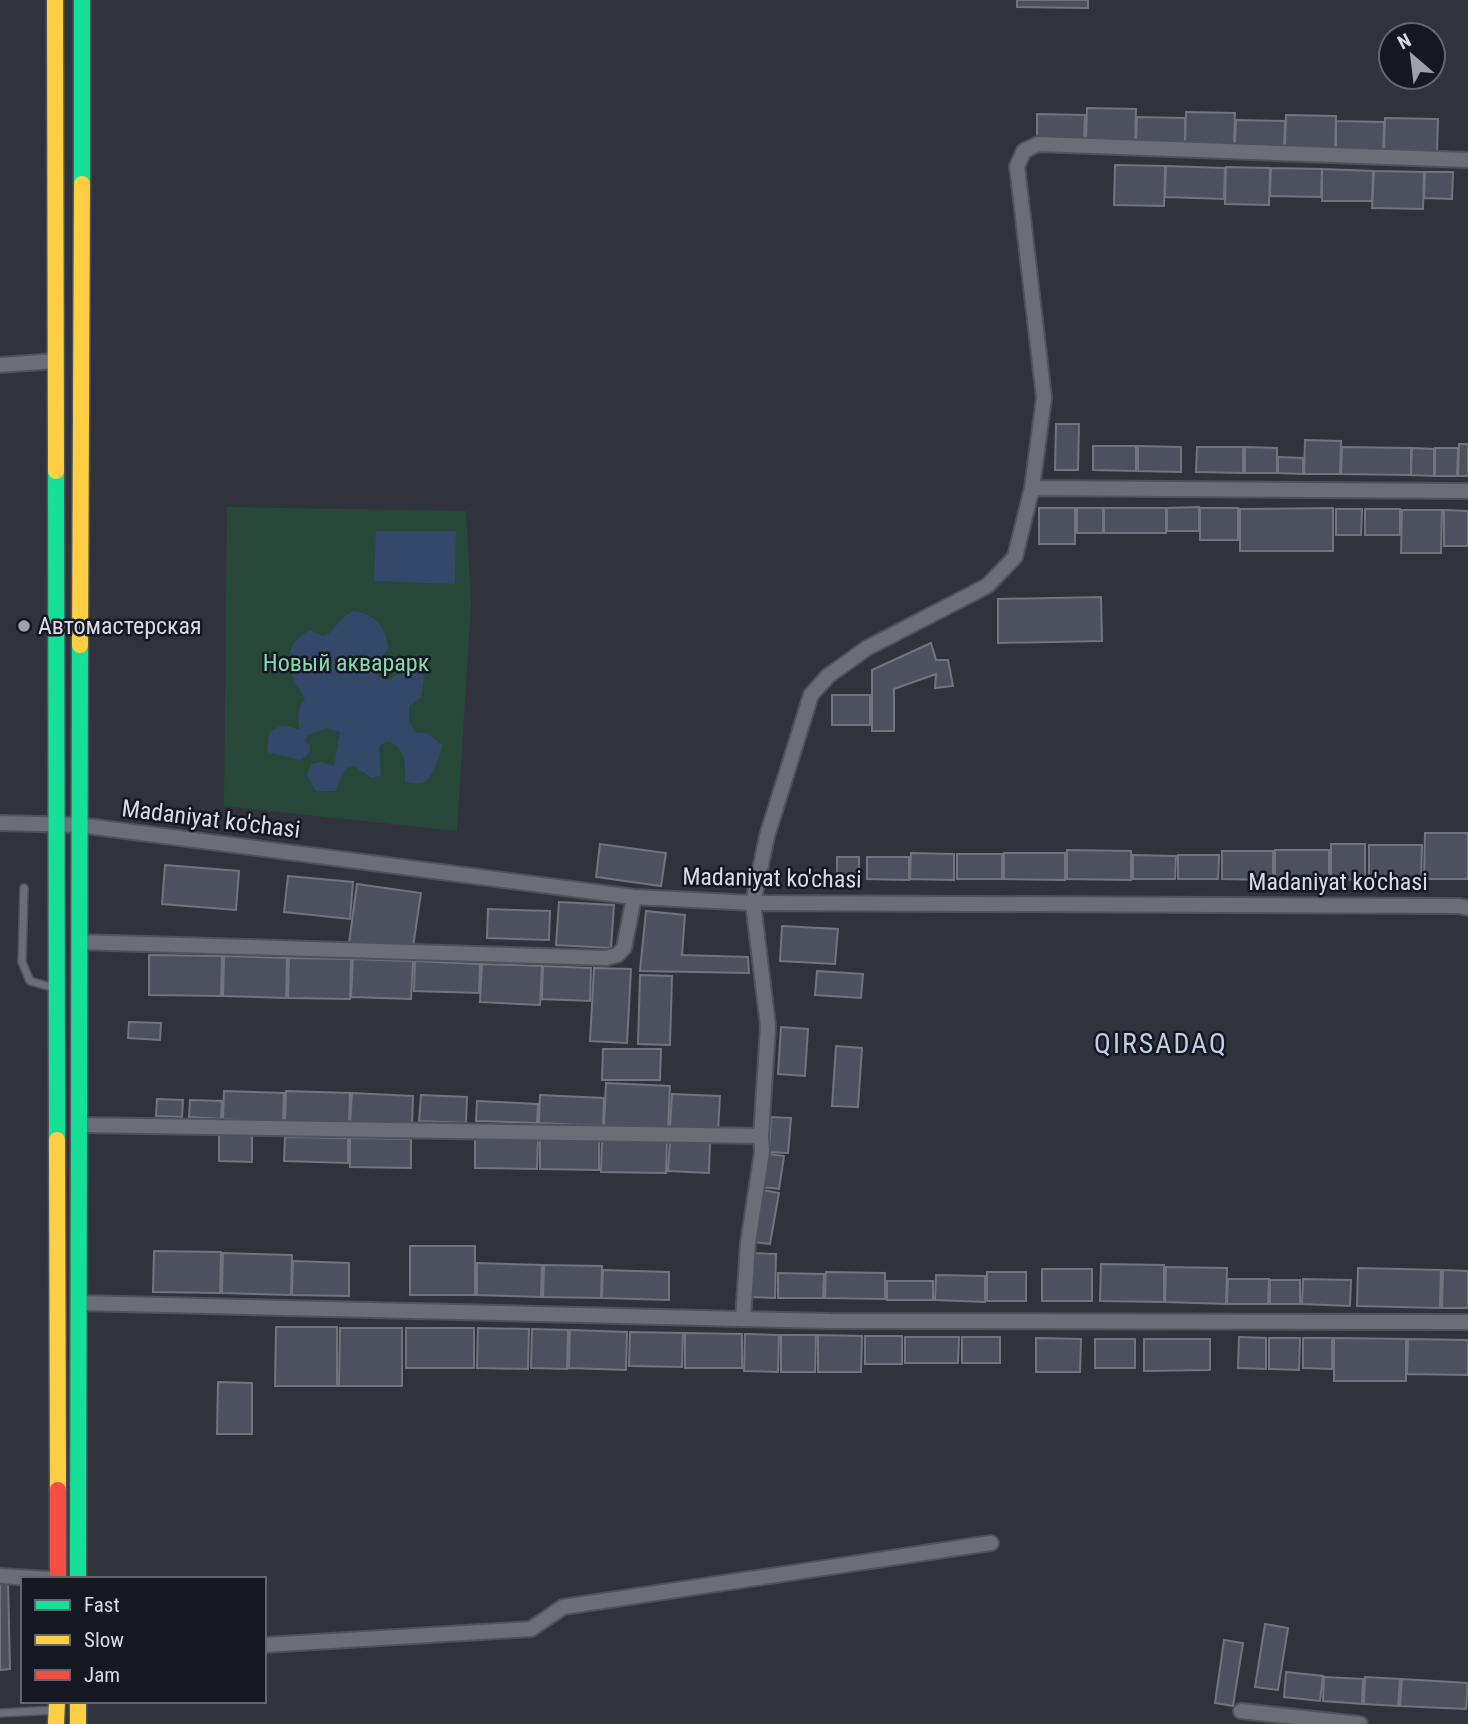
<svg xmlns="http://www.w3.org/2000/svg" width="1468" height="1724" viewBox="0 0 1468 1724" font-family="'Roboto Condensed',sans-serif">
<style>
.green{fill:#274739}
.water{fill:#34486a}
.building{fill:#4d515d;stroke:#71747d;stroke-width:2}
.lines{fill:none;stroke-linecap:round;stroke-linejoin:round}
.lane-casing{stroke:#4e525b;stroke-width:10}
.street-casing{stroke:#4e525b;stroke-width:18}
.fast-casing{stroke:#4e525b;stroke-width:19}
.slow-casing{stroke:#4e525b;stroke-width:19}
.jam-casing{stroke:#4e525b;stroke-width:19}
.lane{stroke:#6b6e76;stroke-width:7}
.street{stroke:#6b6e76;stroke-width:14}
.fast{stroke:#16e098;stroke-width:16}
.slow{stroke:#ffcf43;stroke-width:16}
.jam{stroke:#f24e42;stroke-width:16}
.poi-dot{fill:#9da1ac;stroke:#151821;stroke-width:2.5}
.labels{text-anchor:middle;stroke-width:5;stroke-linejoin:round;paint-order:stroke}
.poi-label{font-size:24px;fill:#d7dce8;stroke:#151821;text-anchor:start}
.park-label{font-size:24px;fill:#87d8b0;stroke:#151821}
.street-label{font-size:24px;fill:#d7dce8;stroke:#151821}
.quarter-label{font-size:28px;letter-spacing:2px;fill:#c3cce3;stroke:#151821}
</style>
<rect width="100%" height="100%" fill="#30333c"/>
<path class="green" d="M 227,507 L 466,511 L 471,604 L 457,831 L 224,806 Z"/>
<path class="water" d="M 376,531 L 456,531 L 455,584 L 374,581 Z
M 354,611 C 377,615 386,627 388,649 L 377,663 L 379,677 L 389,680 L 411,665 L 420,666 L 424,679 L 421,697 L 409,706 L 409,722 L 415,732 L 427,733 L 442,745 C 440,755 438,760 434,768 C 426,786 423,785 405,782 C 405,764 407,748 387,741 L 379,746 L 381,775 L 372,778 L 354,766 L 346,768 L 335,791 L 316,791 L 307,775 L 311,764 L 321,762 L 334,766 L 340,732 L 326,728 L 308,735 L 305,742 L 310,745 C 311,753 307,756 300,760 L 267,752 L 269,733 C 281,723 287,726 300,730 C 297,718 297,709 305,699 C 289,674 277,648 310,630 L 323,636 C 339,630 334,620 354,611 Z"/>
<path class="building" d="M 1017,0 L 1088,0 L 1088,8 L 1017,7 Z
M 1087,108 L 1136,109 L 1135,145 L 1086,144 Z
M 1186,112 L 1235,113 L 1234,147 L 1185,146 Z
M 1037,114 L 1085,115 L 1084,144 L 1037,143 Z
M 1286,115 L 1336,116 L 1335,149 L 1285,148 Z
M 1137,117 L 1185,118 L 1185,146 L 1136,145 Z
M 1385,118 L 1438,119 L 1437,152 L 1384,151 Z
M 1236,120 L 1285,121 L 1284,148 L 1235,147 Z
M 1336,121 L 1384,122 L 1383,151 L 1336,150 Z
M 1115,165 L 1165,166 L 1164,206 L 1114,205 Z
M 1166,166 L 1225,168 L 1224,199 L 1165,197 Z
M 1226,167 L 1270,168 L 1269,205 L 1225,204 Z
M 1271,168 L 1322,169 L 1321,197 L 1270,196 Z
M 1322,169 L 1373,171 L 1372,201 L 1322,201 Z
M 1374,171 L 1424,172 L 1423,209 L 1372,208 Z
M 1425,172 L 1453,172 L 1452,199 L 1424,198 Z
M 1056,424 L 1079,424 L 1078,470 L 1055,470 Z
M 1305,440 L 1341,441 L 1340,474 L 1304,474 Z
M 1459,444 L 1468,444 L 1468,476 L 1458,476 Z
M 1093,446 L 1136,446 L 1136,471 L 1093,470 Z
M 1138,446 L 1181,447 L 1181,472 L 1138,471 Z
M 1197,447 L 1243,447 L 1243,473 L 1196,472 Z
M 1245,447 L 1277,448 L 1277,473 L 1245,473 Z
M 1342,447 L 1411,448 L 1411,475 L 1341,474 Z
M 1412,448 L 1434,449 L 1434,476 L 1411,475 Z
M 1435,448 L 1458,448 L 1457,476 L 1435,476 Z
M 1278,457 L 1303,458 L 1303,474 L 1278,473 Z
M 1199,507 L 1199,531 L 1167,531 L 1167,508 Z
M 1039,508 L 1075,508 L 1075,544 L 1039,544 Z
M 1077,508 L 1103,508 L 1103,533 L 1077,533 Z
M 1104,508 L 1166,508 L 1166,533 L 1104,533 Z
M 1200,508 L 1238,508 L 1238,540 L 1200,540 Z
M 1333,508 L 1333,551 L 1240,551 L 1240,509 Z
M 1336,509 L 1362,509 L 1361,535 L 1336,535 Z
M 1365,509 L 1400,509 L 1400,535 L 1365,535 Z
M 1402,510 L 1442,510 L 1441,553 L 1401,553 Z
M 1444,510 L 1468,511 L 1468,546 L 1444,546 Z
M 1101,597 L 1102,641 L 998,643 L 998,599 Z
M 931,643 L 936,660 L 948,660 L 953,686 L 935,688 L 936,674 L 894,689 L 894,731 L 872,731 L 872,670 Z
M 832,695 L 870,695 L 870,725 L 832,725 Z
M 1425,833 L 1468,833 L 1468,879 L 1424,879 Z
M 600,844 L 666,853 L 661,886 L 596,877 Z
M 1331,844 L 1365,844 L 1365,880 L 1331,879 Z
M 1369,845 L 1422,845 L 1421,880 L 1369,880 Z
M 1067,850 L 1131,851 L 1131,880 L 1067,879 Z
M 1275,850 L 1329,850 L 1329,880 L 1275,879 Z
M 1222,851 L 1273,851 L 1273,880 L 1222,879 Z
M 911,853 L 954,854 L 954,880 L 910,879 Z
M 1004,853 L 1065,853 L 1065,880 L 1004,879 Z
M 957,854 L 1002,854 L 1002,879 L 957,879 Z
M 1133,855 L 1176,856 L 1175,879 L 1133,879 Z
M 1178,855 L 1219,855 L 1218,879 L 1178,879 Z
M 837,857 L 859,857 L 859,880 L 837,880 Z
M 867,857 L 909,857 L 909,880 L 867,879 Z
M 165,865 L 239,871 L 236,910 L 162,904 Z
M 288,876 L 353,882 L 350,919 L 284,912 Z
M 357,884 L 421,893 L 413,947 L 349,943 Z
M 559,902 L 614,905 L 611,948 L 556,945 Z
M 488,909 L 550,911 L 549,940 L 487,938 Z
M 646,911 L 685,915 L 682,955 L 748,957 L 749,973 L 640,971 Z
M 782,926 L 838,929 L 835,964 L 780,961 Z
M 149,955 L 222,956 L 221,996 L 149,995 Z
M 224,956 L 287,958 L 286,998 L 223,996 Z
M 289,958 L 351,959 L 350,999 L 288,998 Z
M 353,959 L 413,961 L 411,999 L 351,997 Z
M 415,961 L 480,964 L 479,993 L 414,991 Z
M 482,964 L 542,966 L 540,1005 L 480,1002 Z
M 543,966 L 591,968 L 590,1001 L 542,999 Z
M 594,968 L 631,969 L 627,1043 L 590,1041 Z
M 817,971 L 863,974 L 861,998 L 815,995 Z
M 640,975 L 672,976 L 670,1045 L 638,1044 Z
M 129,1022 L 161,1023 L 160,1040 L 128,1038 Z
M 781,1027 L 808,1029 L 805,1076 L 778,1074 Z
M 836,1046 L 862,1048 L 858,1107 L 832,1106 Z
M 603,1049 L 661,1049 L 660,1080 L 602,1080 Z
M 606,1083 L 670,1086 L 668,1129 L 604,1126 Z
M 224,1091 L 284,1093 L 283,1122 L 223,1119 Z
M 286,1091 L 350,1093 L 349,1124 L 285,1122 Z
M 352,1093 L 413,1096 L 412,1126 L 350,1124 Z
M 672,1094 L 720,1096 L 718,1131 L 670,1129 Z
M 421,1095 L 467,1097 L 466,1123 L 419,1121 Z
M 540,1095 L 604,1098 L 603,1126 L 539,1123 Z
M 157,1099 L 183,1100 L 182,1117 L 156,1116 Z
M 190,1100 L 222,1101 L 221,1119 L 189,1117 Z
M 477,1101 L 538,1104 L 537,1123 L 476,1121 Z
M 771,1117 L 791,1118 L 788,1153 L 769,1152 Z
M 219,1135 L 252,1135 L 252,1162 L 219,1161 Z
M 285,1137 L 348,1138 L 348,1163 L 284,1161 Z
M 475,1137 L 538,1138 L 537,1169 L 475,1168 Z
M 350,1138 L 411,1139 L 411,1168 L 350,1167 Z
M 540,1138 L 599,1139 L 599,1170 L 540,1169 Z
M 602,1139 L 667,1140 L 666,1173 L 601,1172 Z
M 670,1140 L 710,1142 L 709,1173 L 668,1171 Z
M 769,1154 L 784,1156 L 779,1189 L 763,1187 Z
M 763,1190 L 779,1193 L 770,1244 L 754,1242 Z
M 410,1246 L 475,1246 L 475,1295 L 410,1295 Z
M 154,1251 L 221,1252 L 220,1293 L 153,1292 Z
M 223,1253 L 292,1255 L 291,1295 L 222,1293 Z
M 751,1253 L 776,1254 L 775,1298 L 750,1297 Z
M 293,1261 L 349,1263 L 349,1296 L 292,1295 Z
M 477,1263 L 542,1265 L 541,1297 L 477,1295 Z
M 1101,1264 L 1164,1265 L 1164,1302 L 1100,1301 Z
M 544,1265 L 602,1266 L 601,1298 L 543,1297 Z
M 1166,1267 L 1227,1268 L 1226,1304 L 1165,1302 Z
M 1358,1268 L 1441,1270 L 1440,1308 L 1357,1306 Z
M 1042,1269 L 1092,1269 L 1092,1301 L 1042,1301 Z
M 603,1270 L 669,1272 L 669,1300 L 602,1298 Z
M 1443,1270 L 1468,1271 L 1468,1308 L 1442,1308 Z
M 826,1272 L 885,1273 L 885,1299 L 825,1298 Z
M 987,1272 L 1026,1272 L 1026,1301 L 987,1301 Z
M 778,1273 L 824,1274 L 823,1298 L 778,1298 Z
M 936,1275 L 985,1276 L 985,1302 L 935,1300 Z
M 1228,1279 L 1269,1279 L 1268,1304 L 1227,1304 Z
M 1303,1279 L 1351,1280 L 1350,1306 L 1302,1304 Z
M 1270,1280 L 1300,1280 L 1300,1304 L 1270,1304 Z
M 887,1281 L 933,1281 L 933,1300 L 887,1300 Z
M 276,1327 L 337,1327 L 337,1386 L 275,1386 Z
M 340,1328 L 402,1328 L 402,1386 L 339,1386 Z
M 406,1328 L 474,1328 L 474,1368 L 406,1368 Z
M 478,1328 L 529,1329 L 528,1369 L 477,1368 Z
M 532,1329 L 568,1330 L 567,1369 L 531,1368 Z
M 570,1330 L 627,1332 L 626,1370 L 569,1368 Z
M 630,1332 L 683,1333 L 682,1367 L 629,1366 Z
M 685,1333 L 742,1334 L 742,1368 L 685,1368 Z
M 745,1334 L 779,1335 L 778,1372 L 744,1371 Z
M 781,1335 L 816,1335 L 815,1372 L 781,1372 Z
M 818,1335 L 862,1336 L 861,1372 L 818,1372 Z
M 865,1336 L 902,1336 L 902,1364 L 865,1364 Z
M 905,1337 L 959,1337 L 958,1363 L 905,1363 Z
M 962,1337 L 1000,1337 L 1000,1363 L 962,1363 Z
M 1239,1337 L 1266,1338 L 1266,1369 L 1238,1368 Z
M 1036,1338 L 1081,1339 L 1080,1372 L 1036,1372 Z
M 1269,1338 L 1300,1338 L 1299,1370 L 1269,1369 Z
M 1303,1338 L 1332,1338 L 1332,1369 L 1303,1368 Z
M 1334,1338 L 1406,1339 L 1406,1381 L 1334,1381 Z
M 1095,1339 L 1135,1339 L 1135,1368 L 1095,1368 Z
M 1144,1339 L 1210,1339 L 1210,1370 L 1144,1371 Z
M 1408,1339 L 1468,1340 L 1468,1375 L 1407,1374 Z
M 218,1382 L 252,1383 L 252,1434 L 217,1434 Z
M 0,1581 L 8,1581 L 10,1669 L 0,1670 Z
M 1265,1624 L 1288,1628 L 1278,1690 L 1255,1687 Z
M 1224,1640 L 1243,1643 L 1233,1706 L 1215,1703 Z
M 1286,1672 L 1323,1676 L 1320,1701 L 1284,1697 Z
M 1324,1677 L 1363,1679 L 1362,1704 L 1323,1701 Z
M 1365,1677 L 1400,1679 L 1398,1706 L 1364,1704 Z
M 1402,1679 L 1468,1683 L 1466,1709 L 1400,1706 Z"/>
<g class="lines">
<g class="lane-casing">
<path id="lane" d="M 24,888 L 22,962 L 30,981 L 54,988
M 0,1713 L 55,1710"/>
</g>
<g class="street-casing">
<path id="street" d="M 0,365 L 55,361
M 1032,488 L 1468,491
M 0,823 L 79,825 L 634,897 L 753,903 L 1459,906 L 1468,908
M 79,942 L 606,958 L 617,955 L 624,948 L 634,897
M 80,1125 L 761,1136 L 768,1026 L 753,903 L 767,836 L 811,695 L 828,676 L 867,648 L 987,586 L 1015,557 L 1032,488 L 1044,398 L 1017,166 L 1024,151 L 1038,144 L 1468,160
M 80,1303 L 829,1321 L 1468,1322
M 743,1319 L 748,1243 L 762,1152 L 761,1136
M 0,1576 L 50,1579
M 264,1645 L 531,1629 L 563,1607 L 991,1543
M 1241,1711 L 1360,1724"/>
</g>
<g class="fast-casing">
<path id="fast" d="M 82,184 L 82,0
M 56,471 L 57,1140
M 78,1579 L 80,645"/>
</g>
<g class="slow-casing">
<path id="slow" d="M 55,0 L 56,471
M 80,645 L 82,184
M 57,1140 L 58,1490
M 78,1701 L 78,1724
M 56,1724 L 57,1701"/>
</g>
<g class="jam-casing">
<path id="jam" d="M 58,1490 L 58,1579"/>
</g>
<use href="#lane" class="lane"/>
<use href="#street" class="street"/>
<use href="#fast" class="fast"/>
<use href="#slow" class="slow"/>
<use href="#jam" class="jam"/>
</g>
<circle class="poi-dot" cx="24" cy="626" r="7"/>
<g class="labels">
<g class="poi-label">
<text x="38" y="634">Автомастерская</text>
</g>
<g class="park-label">
<text x="346" y="671">Новый акварарк</text>
</g>
<g class="street-label">
<text transform="translate(211 819) rotate(7)" y="8">Madaniyat ko'chasi</text>
<text transform="translate(772 878) rotate(1)" y="8">Madaniyat ko'chasi</text>
<text x="1338" y="890">Madaniyat ko'chasi</text>
</g>
<g class="quarter-label">
<text x="1161" y="1053">QIRSADAQ</text>
</g>
</g>
<rect x="21" y="1577" width="245" height="126" fill="#151821" stroke="#636671" stroke-width="2"/>
<rect x="35" y="1600" width="35" height="10" fill="#16e098" stroke="#636671" stroke-width="2"/>
<text x="84" y="1612" font-size="21" fill="#d7dce8">Fast</text>
<rect x="35" y="1635" width="35" height="10" fill="#ffcf43" stroke="#636671" stroke-width="2"/>
<text x="84" y="1647" font-size="21" fill="#d7dce8">Slow</text>
<rect x="35" y="1670" width="35" height="10" fill="#f24e42" stroke="#636671" stroke-width="2"/>
<text x="84" y="1682" font-size="21" fill="#d7dce8">Jam</text>
<g transform="translate(1412 56) rotate(332)"><circle r="33" fill="#151821" stroke="#636671" stroke-width="2"/>
<path d="M0-5L12 26L0 18L-12 26Z" fill="#9da1ac"/>
<text y="-10" font-size="19" font-weight="bold" text-anchor="middle" fill="#d7dce8">N</text>
</g>
</svg>
